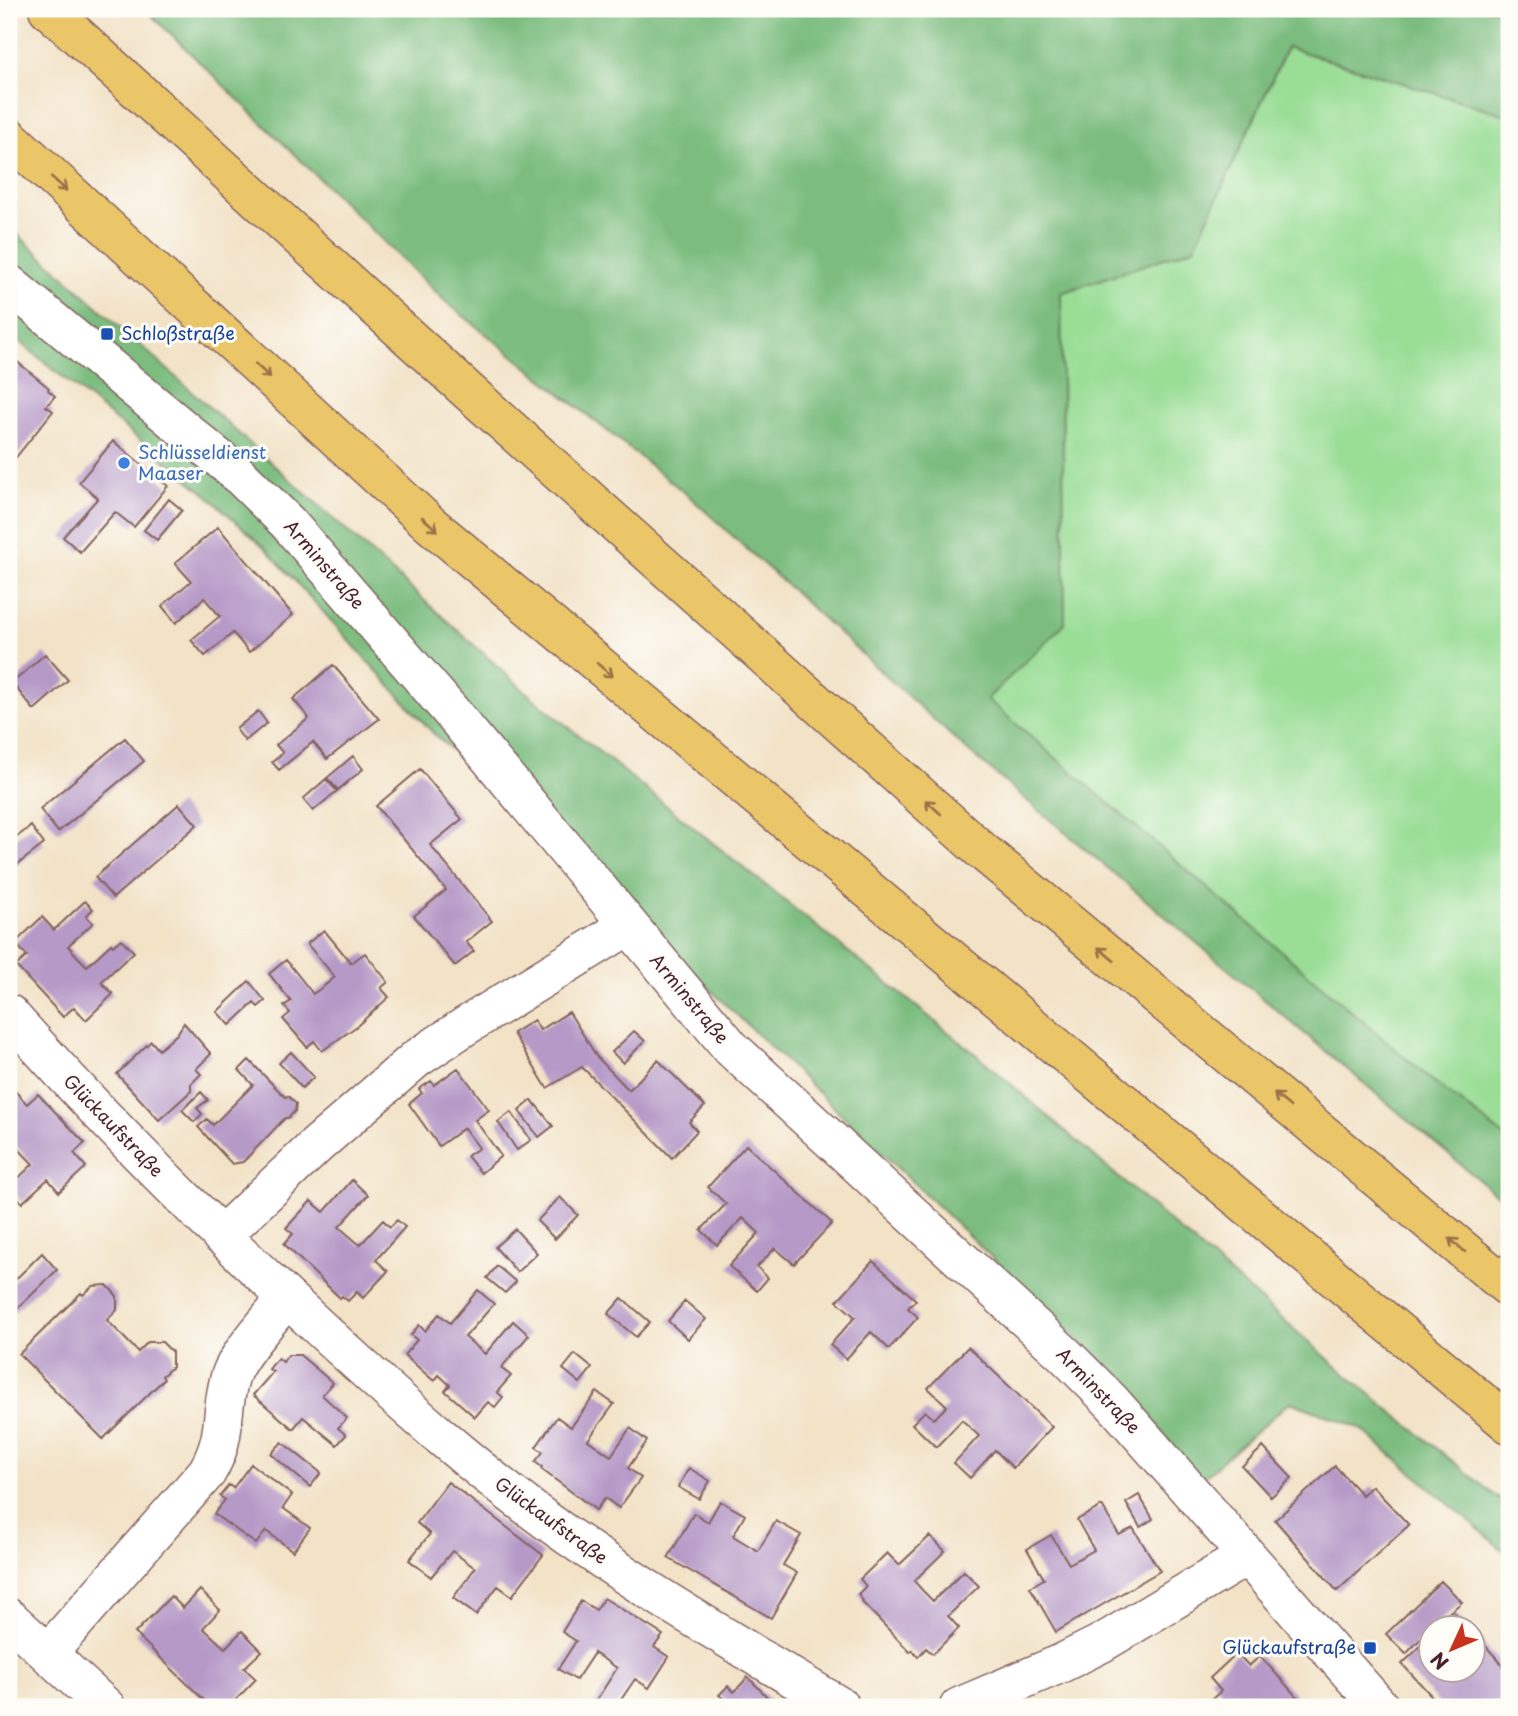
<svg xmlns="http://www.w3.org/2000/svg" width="1518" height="1716" viewBox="0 0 1518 1716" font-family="'Playpen Sans',sans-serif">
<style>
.green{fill:#9ade96;stroke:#727e60;stroke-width:2}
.forest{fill:#7bbd7f;stroke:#626e55;stroke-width:2}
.building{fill:#b599c7}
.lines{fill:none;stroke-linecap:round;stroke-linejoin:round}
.minor-casing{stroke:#856361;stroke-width:41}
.highway-casing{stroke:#856361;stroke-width:41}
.minor{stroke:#fff;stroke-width:38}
.highway{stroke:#ebc669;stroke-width:38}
.oneway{stroke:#9a724a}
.transit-dot{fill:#1a4fb4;stroke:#fdfcf7;stroke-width:2.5}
.shop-dot{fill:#3f7fe0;stroke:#fdfcf7;stroke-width:2.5}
.labels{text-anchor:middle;stroke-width:6;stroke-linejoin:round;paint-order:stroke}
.transit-label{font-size:18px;fill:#164399;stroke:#fdfcf7;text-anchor:start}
.shop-label{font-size:18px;fill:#366cbe;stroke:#fdfcf7;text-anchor:start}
.street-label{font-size:18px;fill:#4a1f2b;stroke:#fdfcf7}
</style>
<rect width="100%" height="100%" fill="#fdfcf7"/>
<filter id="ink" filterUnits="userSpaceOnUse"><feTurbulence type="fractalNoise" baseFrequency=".0143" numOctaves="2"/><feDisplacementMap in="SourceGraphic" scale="14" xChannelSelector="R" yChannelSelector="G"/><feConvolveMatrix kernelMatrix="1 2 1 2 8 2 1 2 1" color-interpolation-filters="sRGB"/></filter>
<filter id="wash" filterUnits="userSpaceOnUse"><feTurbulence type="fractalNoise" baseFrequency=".00686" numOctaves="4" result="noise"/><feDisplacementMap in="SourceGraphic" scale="28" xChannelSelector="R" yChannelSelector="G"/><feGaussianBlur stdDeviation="1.57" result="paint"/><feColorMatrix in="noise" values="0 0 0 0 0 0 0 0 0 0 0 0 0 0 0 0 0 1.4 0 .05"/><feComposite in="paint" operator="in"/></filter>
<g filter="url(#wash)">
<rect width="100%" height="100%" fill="#f2e2c6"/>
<path class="green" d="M 1287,47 L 1509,116 L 1509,1140 L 1429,1078 L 986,699 L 1065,622 L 1061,293 L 1194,248 Z"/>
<path class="forest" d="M 145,9 L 1509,9 L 1509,116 L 1287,47 L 1194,248 L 1061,293 L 1065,623 L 987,699 L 1429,1078 L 1509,1140 L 1509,1205 L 967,750 L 690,497 L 446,302 Z
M 9,227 L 536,701 L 983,1060 L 1349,1377 L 1509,1507 L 1509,1555 L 1360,1428 L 1290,1402 L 1199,1481 L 1131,1390 L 597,882 L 434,734 L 267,550 L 207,495 L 9,333 Z"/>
<g id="blocks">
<path class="building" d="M 9,355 L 49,388 L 48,390 L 55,396 L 46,406 L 53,411 L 13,461 L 9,458 Z
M 113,441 L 168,486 L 134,527 L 115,512 L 80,552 L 63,537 L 98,498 L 79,482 Z
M 169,499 L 182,510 L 157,540 L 144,530 Z
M 218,527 L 293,615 L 249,652 L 233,633 L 205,656 L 191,640 L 220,616 L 204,598 L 176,623 L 162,606 L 191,581 L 175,563 Z
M 45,654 L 68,680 L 34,710 L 12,683 Z
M 333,665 L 379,719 L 327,759 L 313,742 L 279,770 L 272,762 L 283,753 L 276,745 L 309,718 L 293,699 Z
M 258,711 L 267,723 L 245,741 L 236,729 Z
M 125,738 L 144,761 L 58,832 L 40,809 Z
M 353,756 L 363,769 L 338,790 L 327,778 Z
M 420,769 L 462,819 L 430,845 L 492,921 L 466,942 L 474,951 L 455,966 L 414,916 L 446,890 L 376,806 Z
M 326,779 L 337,791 L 313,811 L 303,799 Z
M 179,804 L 197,825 L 113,898 L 95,877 Z
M 31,826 L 44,844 L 9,871 L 9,843 Z
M 85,901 L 93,909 L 86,916 L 93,923 L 68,946 L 78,957 L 87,966 L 111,944 L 113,946 L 121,939 L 134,952 L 101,982 L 113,994 L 86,1020 L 74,1007 L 63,1017 L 16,966 L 27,956 L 15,943 L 42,917 L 54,930 Z
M 324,930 L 351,963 L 365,953 L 388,982 L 381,988 L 389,997 L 357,1026 L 322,1051 L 314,1041 L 307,1047 L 283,1019 L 290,1013 L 284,1006 L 291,1001 L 269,974 L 286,960 L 313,994 L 324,986 L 335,977 L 307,944 Z
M 249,981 L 265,1001 L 258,1007 L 254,1003 L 230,1025 L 217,1012 Z
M 569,1012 L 597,1057 L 629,1090 L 658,1060 L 705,1106 L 689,1122 L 697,1131 L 672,1158 L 582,1067 L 547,1088 L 513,1033 L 534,1020 L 540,1030 Z
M 184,1023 L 211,1054 L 196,1069 L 201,1074 L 191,1084 L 191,1091 L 159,1120 L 117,1074 L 151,1041 L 159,1050 L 177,1034 Z
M 634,1031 L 645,1041 L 623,1063 L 612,1052 Z
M 291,1052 L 314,1077 L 302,1088 L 279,1063 Z
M 249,1060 L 285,1097 L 288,1096 L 296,1104 L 295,1111 L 288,1118 L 285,1118 L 243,1162 L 232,1164 L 198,1127 L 207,1119 L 213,1125 L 253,1085 L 239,1070 Z
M 458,1068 L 489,1110 L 475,1120 L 501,1156 L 481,1173 L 467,1156 L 479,1148 L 464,1128 L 439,1146 L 409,1104 L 422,1093 L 419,1089 L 431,1081 L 434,1085 Z
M 15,1091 L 27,1104 L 38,1094 L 85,1143 L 74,1153 L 86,1167 L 59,1192 L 48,1179 L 22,1203 L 9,1187 L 33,1164 L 14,1144 L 9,1149 L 9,1097 Z
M 201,1092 L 208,1100 L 197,1108 L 202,1114 L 194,1122 L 182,1110 Z
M 532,1100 L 553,1126 L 539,1137 L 519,1111 Z
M 511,1112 L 531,1140 L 517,1150 L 498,1122 Z
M 746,1145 L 832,1223 L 794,1264 L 775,1248 L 757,1267 L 768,1278 L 757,1291 L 729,1266 L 759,1233 L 743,1218 L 717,1245 L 701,1230 L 726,1204 L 708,1187 Z
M 352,1180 L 368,1195 L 339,1227 L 360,1245 L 383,1220 L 390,1227 L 397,1220 L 405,1227 L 376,1260 L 388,1271 L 363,1298 L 357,1292 L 348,1301 L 342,1296 L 340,1298 L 284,1244 L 293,1234 L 286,1228 L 311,1201 L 324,1212 Z
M 560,1197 L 578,1215 L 555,1239 L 537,1221 Z
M 515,1229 L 537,1253 L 517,1272 L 495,1247 Z
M 42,1253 L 57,1270 L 9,1317 L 9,1286 Z
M 873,1261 L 916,1300 L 908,1308 L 918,1317 L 889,1349 L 871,1332 L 846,1359 L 830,1345 L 855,1317 L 837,1301 Z
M 497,1266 L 516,1282 L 505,1293 L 487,1278 Z
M 107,1285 L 117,1296 L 117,1310 L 107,1320 L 138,1352 L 148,1342 L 162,1342 L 172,1352 L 172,1367 L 162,1376 L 164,1379 L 103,1439 L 19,1354 L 81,1293 L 83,1295 L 93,1286 Z
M 478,1290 L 494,1304 L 465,1337 L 485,1354 L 513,1321 L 529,1335 L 501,1368 L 511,1376 L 497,1392 L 503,1397 L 495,1407 L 488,1402 L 475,1417 L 445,1391 L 450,1385 L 439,1375 L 434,1381 L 404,1355 L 417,1340 L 411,1335 L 419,1325 L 425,1331 L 439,1314 L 450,1323 Z
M 622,1298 L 650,1322 L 636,1337 L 608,1314 Z
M 685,1301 L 706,1319 L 688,1339 L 668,1321 Z
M 968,1347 L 1052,1427 L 1013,1468 L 995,1450 L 970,1478 L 954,1463 L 979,1436 L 962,1420 L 936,1447 L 912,1424 L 925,1411 L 934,1419 L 947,1406 L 928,1388 Z
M 575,1354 L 592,1368 L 580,1383 L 563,1369 Z
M 288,1355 L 300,1355 L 333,1383 L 322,1395 L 347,1418 L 338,1428 L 346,1435 L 337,1445 L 303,1417 L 293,1429 L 253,1395 L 273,1372 L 269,1369 L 278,1358 L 283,1362 Z
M 597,1392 L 614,1404 L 588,1440 L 611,1456 L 630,1428 L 647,1441 L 628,1468 L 641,1478 L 619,1508 L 605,1498 L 596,1510 L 541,1469 L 542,1467 L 535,1462 L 543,1452 L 536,1447 L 557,1417 L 571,1427 Z
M 282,1442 L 321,1473 L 310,1487 L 271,1454 Z
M 1263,1447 L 1292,1478 L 1271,1497 L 1242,1466 Z
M 251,1464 L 292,1495 L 283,1508 L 310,1528 L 293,1551 L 266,1531 L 256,1544 L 214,1514 L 225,1500 L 220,1496 L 229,1485 L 233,1488 Z
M 1335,1466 L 1362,1495 L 1372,1486 L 1409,1525 L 1337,1591 L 1275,1520 Z
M 689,1468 L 710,1481 L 699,1499 L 678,1487 Z
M 448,1482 L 543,1555 L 512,1596 L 498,1586 L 476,1615 L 453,1598 L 475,1568 L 452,1551 L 431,1577 L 409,1560 L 430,1534 L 417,1523 Z
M 1139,1495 L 1153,1519 L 1140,1527 L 1126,1503 Z
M 720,1501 L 745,1515 L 733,1536 L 758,1551 L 776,1521 L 801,1535 L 783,1565 L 797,1573 L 771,1618 L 668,1558 L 694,1513 L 708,1522 Z
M 1102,1506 L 1119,1535 L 1133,1528 L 1160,1571 L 1056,1632 L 1030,1587 L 1044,1579 L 1027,1549 L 1051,1535 L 1069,1564 L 1094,1550 L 1077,1520 Z
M 930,1536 L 945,1551 L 914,1581 L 923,1591 L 933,1601 L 964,1571 L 979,1586 L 948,1616 L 959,1628 L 933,1654 L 926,1648 L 918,1657 L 912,1650 L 910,1652 L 862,1602 L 863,1601 L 858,1594 L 866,1586 L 860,1579 L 887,1553 L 899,1565 Z
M 1441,1581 L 1462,1602 L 1431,1628 L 1406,1654 L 1386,1634 Z
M 200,1590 L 220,1610 L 203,1628 L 225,1648 L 242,1631 L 262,1651 L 244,1668 L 256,1679 L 229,1707 L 211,1707 L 135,1633 L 171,1596 L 183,1608 Z
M 604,1598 L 663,1635 L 654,1647 L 669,1657 L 649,1688 L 635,1679 L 616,1707 L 592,1707 L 617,1668 L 594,1653 L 576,1680 L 558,1669 L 576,1641 L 562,1632 L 581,1601 L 596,1610 Z
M 1455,1613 L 1470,1628 L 1439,1628 Z
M 1473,1632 L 1509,1672 L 1509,1707 L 1442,1707 L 1402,1664 L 1430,1637 L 1430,1670 L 1472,1670 Z
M 1237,1653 L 1249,1666 L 1260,1656 L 1306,1707 L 1203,1707 L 1221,1691 L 1210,1678 Z
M 748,1677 L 776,1706 L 774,1707 L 718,1707 L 725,1700 L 719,1695 L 728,1686 L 734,1692 Z"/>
</g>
</g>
<g filter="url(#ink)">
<use href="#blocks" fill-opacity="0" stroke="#856361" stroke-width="2"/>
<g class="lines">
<g class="minor-casing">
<path id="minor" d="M 9,284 L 239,475 L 288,523 L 453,714 L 731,1048 L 1065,1355 L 1112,1402 L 1380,1707
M 9,1014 C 108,1126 214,1231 324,1332 C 402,1404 481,1475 568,1536 C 656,1598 749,1651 841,1707
M 221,1236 L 317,1145 L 416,1059 L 464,1027 L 628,926
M 9,1618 L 106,1707
M 48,1653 L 207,1472 C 229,1435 219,1413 230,1377 C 237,1354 271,1318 287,1298
M 959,1707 L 1062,1663 L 1102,1643 L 1247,1556"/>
</g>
<g class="highway-casing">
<path id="highway" d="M 48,9 L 469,392 L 981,850 L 1509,1288
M 9,137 L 431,525 L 1509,1424"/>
</g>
<use href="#minor" class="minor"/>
<use href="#highway" class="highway"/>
</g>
<defs><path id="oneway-shaft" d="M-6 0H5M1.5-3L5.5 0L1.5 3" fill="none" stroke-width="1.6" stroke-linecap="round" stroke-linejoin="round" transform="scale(1.75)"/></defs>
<g class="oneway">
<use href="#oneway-shaft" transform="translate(59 184) rotate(43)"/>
<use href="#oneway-shaft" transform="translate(263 371) rotate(43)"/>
<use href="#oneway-shaft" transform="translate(430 524) rotate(41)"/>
<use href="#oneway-shaft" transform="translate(605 670) rotate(40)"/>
<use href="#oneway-shaft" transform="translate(933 807) rotate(-138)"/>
<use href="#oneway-shaft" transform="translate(1106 954) rotate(-140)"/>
<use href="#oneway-shaft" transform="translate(1282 1100) rotate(-140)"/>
<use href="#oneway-shaft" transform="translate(1457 1245) rotate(-140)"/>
</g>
</g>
<g class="transit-dot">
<rect x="100" y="327" width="14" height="14" rx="3.5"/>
<rect x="1363" y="1641" width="14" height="14" rx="3.5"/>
</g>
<circle class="shop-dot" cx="124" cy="463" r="7"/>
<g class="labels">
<g class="transit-label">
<text x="121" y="340">Schloßstraße</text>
<text x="1356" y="1654" text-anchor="end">Glückaufstraße</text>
</g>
<g class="shop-label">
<text x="138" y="459">Schlüsseldienst<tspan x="138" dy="21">Maaser</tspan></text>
</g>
<g class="street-label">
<text transform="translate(324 565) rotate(49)" y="6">Arminstraße</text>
<text transform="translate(689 999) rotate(50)" y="6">Arminstraße</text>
<text transform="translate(113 1126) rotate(46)" y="6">Glückaufstraße</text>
<text transform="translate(1098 1391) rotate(46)" y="6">Arminstraße</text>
<text transform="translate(551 1521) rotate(36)" y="6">Glückaufstraße</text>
</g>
</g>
<rect width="1518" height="1716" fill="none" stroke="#fdfcf7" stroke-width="35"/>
<g transform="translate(1452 1649) rotate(226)"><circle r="33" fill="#fdfcf7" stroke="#b5a4a5" stroke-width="2"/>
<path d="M0-5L12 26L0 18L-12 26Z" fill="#c8321e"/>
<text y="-10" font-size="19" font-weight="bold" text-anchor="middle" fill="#4a1f2b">N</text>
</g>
</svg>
